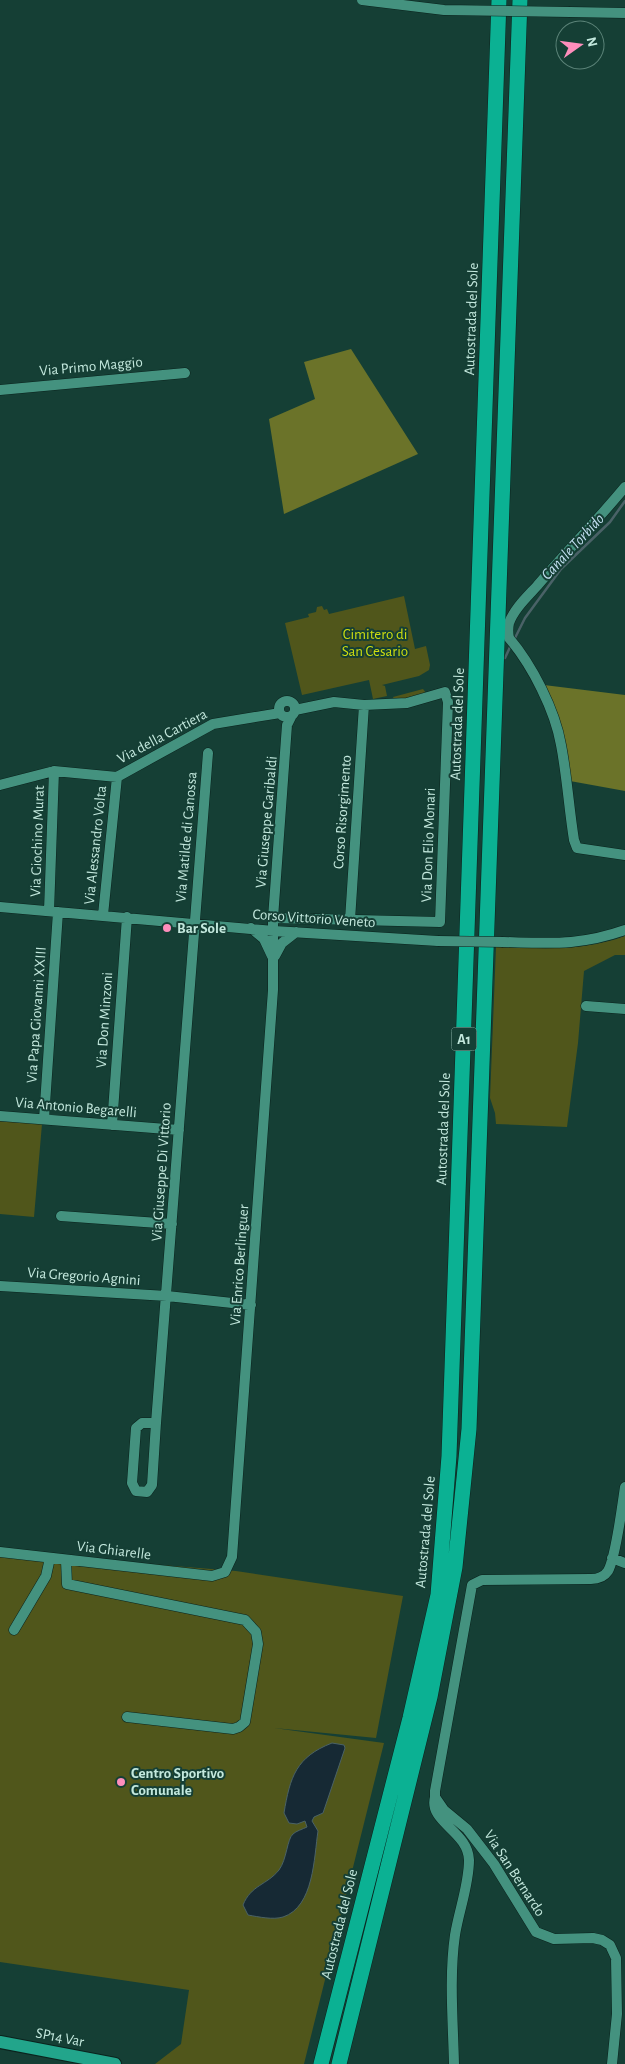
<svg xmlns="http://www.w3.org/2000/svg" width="625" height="2064" viewBox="0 0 625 2064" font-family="'Alegreya Sans',sans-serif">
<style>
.green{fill:#50561b}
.forest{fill:#6b7329}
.water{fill:#162934;stroke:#4a6267}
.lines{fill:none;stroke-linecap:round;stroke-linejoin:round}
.stream{stroke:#4a6267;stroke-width:2.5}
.minor-casing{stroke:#0a231d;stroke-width:11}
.major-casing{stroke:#0a231d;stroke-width:14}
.highway-casing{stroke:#0a231d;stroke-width:16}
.minor{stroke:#44927f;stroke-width:10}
.major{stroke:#22a58b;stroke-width:12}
.highway{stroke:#0bb193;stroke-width:15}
.minor-bridge-casing{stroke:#0a231d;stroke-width:11;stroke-linecap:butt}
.minor-bridge{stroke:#44927f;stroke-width:10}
.poi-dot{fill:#fe8ebc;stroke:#153f35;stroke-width:2}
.labels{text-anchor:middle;stroke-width:4;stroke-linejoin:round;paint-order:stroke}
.shield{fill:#153f35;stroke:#8fb5ab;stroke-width:1}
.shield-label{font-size:14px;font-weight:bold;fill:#c3e8dd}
.street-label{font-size:15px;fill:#c3e8dd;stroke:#153f35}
.park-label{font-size:15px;fill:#cede10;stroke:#153f35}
.poi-label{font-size:15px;font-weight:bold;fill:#c3e8dd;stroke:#153f35;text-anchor:start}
.water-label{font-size:16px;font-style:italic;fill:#c1deef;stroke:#153f35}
</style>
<rect width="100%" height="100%" fill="#153f35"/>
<path class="green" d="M 404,596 L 415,649 L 426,646 L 430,665 L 429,670 L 419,676 L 382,685 L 385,686 L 387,696 L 373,699 L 369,680 L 302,695 L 285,623 L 309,617 L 308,614 L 316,612 L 317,607 L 322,606 L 324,610 L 327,609 L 329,614 Z
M 423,689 L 426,693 L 401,701 L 394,700 L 393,697 Z
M 625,936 L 625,955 L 615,955 L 584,971 L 578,1043 L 567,1127 L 496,1124 L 495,1113 L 490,1098 L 496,947 C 541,948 582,952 625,936 Z
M 0,1121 L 42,1124 L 34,1217 L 0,1214 Z
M 0,1552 L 236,1571 L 403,1596 L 376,1738 L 274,1728 L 384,1743 L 304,2064 L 155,2064 L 181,2044 L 189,1990 L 0,1962 Z"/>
<path class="forest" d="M 351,349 L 418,454 L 284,514 L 269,419 L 315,399 L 304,362 Z
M 544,685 L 625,695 L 625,791 L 570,781 Z"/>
<path class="water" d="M 332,1743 L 344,1745 L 345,1748 L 323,1813 L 314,1817 L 312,1821 L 318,1831 C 314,1857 314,1907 283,1917 C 273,1920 259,1917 248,1915 L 243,1905 C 251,1885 267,1885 279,1870 C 287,1859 287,1839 293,1834 C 296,1831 303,1829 307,1827 L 305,1821 L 297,1824 L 289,1823 L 284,1813 C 290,1777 296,1757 332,1743 Z"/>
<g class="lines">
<path class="stream" d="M 514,640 L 525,618 L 561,569 L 610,522 L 625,501
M 505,658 L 511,645"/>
<g class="minor-casing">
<path id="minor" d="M 570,12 L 625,13
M 0,390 L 185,373
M 625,487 C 597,521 566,552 537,586 C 527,597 514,609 509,623 C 508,628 508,633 509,638 C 532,665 555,710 561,745 C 567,776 569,809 574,840 L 577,848 L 625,855
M279 709a8 8 0 1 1 16 0a8 8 0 1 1-16 0Z
M 0,785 L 54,771 L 117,777 L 213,724 L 280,713
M 0,907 L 274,931 L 438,941
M 49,911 L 54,771
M 103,915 L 117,777
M 273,918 L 440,922 L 448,702 L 445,692 L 407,703 L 364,705 L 334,702 L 295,710
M 350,920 L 364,705
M 251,928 L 264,939 L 272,956
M 503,942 C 550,943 580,946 625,930
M 275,956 L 282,943 L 296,932
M 586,1006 L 625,1009
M 0,1116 L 179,1130
M 44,1119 L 58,912
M 112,1125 L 127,917
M 61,1216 L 172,1224
M 0,1286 L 167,1296 L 251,1305
M 156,1423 L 152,1485 L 147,1492 L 136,1491 L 132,1483 L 136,1428 L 142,1423 L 156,1423 L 208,753
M 0,1552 L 212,1576 L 225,1572 L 232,1557 L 273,990 L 273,918 L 287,725 L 291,717
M 612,1558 L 625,1563
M 66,1560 L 67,1584 L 245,1620 L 256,1632 L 258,1644 L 245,1722 L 239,1727 L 233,1729 L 127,1717
M 14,1630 L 46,1576 L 50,1558
M 435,1797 C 428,1822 468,1831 469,1860 C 469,1885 459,1910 455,1935 C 449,1977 453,2021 454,2064
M 612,2064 L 617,2014 L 616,1958 L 610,1945 L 602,1940 L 593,1938 L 554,1939 L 536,1932 L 494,1864 L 467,1829 L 444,1810 L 435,1797 L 435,1791 L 472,1585 L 482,1580 L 591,1579 C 598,1579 604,1577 608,1571 C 616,1557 622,1506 625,1487"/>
</g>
<g class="major-casing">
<path id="major" d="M 0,2042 L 115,2064"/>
</g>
<g class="highway-casing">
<path id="highway" d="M 321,2064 L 410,1718 L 438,1595 L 449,1456 L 499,0
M 339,2064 L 430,1697 L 455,1567 L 469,1429 L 520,0"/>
</g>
<use href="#minor" class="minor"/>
<use href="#major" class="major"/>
<use href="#highway" class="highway"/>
<g class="minor-bridge-casing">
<path id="minor-bridge" d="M 362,0 L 444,10 L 570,12
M 438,941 L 503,942"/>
</g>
<use href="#minor-bridge" class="minor-bridge"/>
</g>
<g class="poi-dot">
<circle cx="167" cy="928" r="5"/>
<circle cx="121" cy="1782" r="5"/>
</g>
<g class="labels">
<rect class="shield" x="451.5" y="1027.5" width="25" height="23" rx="4"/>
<g class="shield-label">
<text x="464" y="1044">A1</text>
</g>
<g class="street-label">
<text transform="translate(471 319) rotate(-88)" y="5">Autostrada del Sole</text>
<text transform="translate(91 366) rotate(-5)" y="5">Via Primo Maggio</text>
<text transform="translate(457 724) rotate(-88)" y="5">Autostrada del Sole</text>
<text transform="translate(162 736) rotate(-28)" y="5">Via della Cartiera</text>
<text transform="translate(342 812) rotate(-86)" y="5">Corso Risorgimento</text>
<text transform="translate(266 822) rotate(-85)" y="5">Via Giuseppe Garibaldi</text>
<text transform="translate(186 837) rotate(-85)" y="5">Via Matilde di Canossa</text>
<text transform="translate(37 841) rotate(-88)" y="5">Via Giochino Murat</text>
<text transform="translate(95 845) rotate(-84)" y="5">Via Alessandro Volta</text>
<text transform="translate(428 845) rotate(-88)" y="5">Via Don Elio Monari</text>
<text transform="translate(314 918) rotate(4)" y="5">Corso Vittorio Veneto</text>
<text transform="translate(36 1015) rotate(-86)" y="5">Via Papa Giovanni XXIII</text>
<text transform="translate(104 1020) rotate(-86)" y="5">Via Don Minzoni</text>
<text transform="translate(76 1107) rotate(5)" y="5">Via Antonio Begarelli</text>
<text transform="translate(443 1129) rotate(-88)" y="5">Autostrada del Sole</text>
<text transform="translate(161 1172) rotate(-86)" y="5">Via Giuseppe Di Vittorio</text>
<text transform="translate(239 1265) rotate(-86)" y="5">Via Enrico Berlinguer</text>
<text transform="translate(84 1276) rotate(4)" y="5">Via Gregorio Agnini</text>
<text transform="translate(425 1532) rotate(-85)" y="5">Autostrada del Sole</text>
<text transform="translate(114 1550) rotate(7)" y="5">Via Ghiarelle</text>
<text transform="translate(515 1873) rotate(57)" y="5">Via San Bernardo</text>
<text transform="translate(339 1924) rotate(-76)" y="5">Autostrada del Sole</text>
<text transform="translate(60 2037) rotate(11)" y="5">SP14 Var</text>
</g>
<g class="park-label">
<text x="375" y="639">Cimitero di<tspan x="375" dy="17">San Cesario</tspan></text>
</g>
<g class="poi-label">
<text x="177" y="933">Bar Sole</text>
<text x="131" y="1778">Centro Sportivo<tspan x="131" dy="17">Comunale</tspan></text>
</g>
<g class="water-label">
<text transform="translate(572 546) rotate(-47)" y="6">Canale Torbido</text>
</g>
</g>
<g transform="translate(580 45) rotate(76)"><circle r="24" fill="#153f35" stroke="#5b8378"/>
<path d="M0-4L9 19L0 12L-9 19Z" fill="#fe8ebc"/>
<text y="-8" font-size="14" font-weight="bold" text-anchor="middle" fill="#c3e8dd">N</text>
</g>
</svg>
